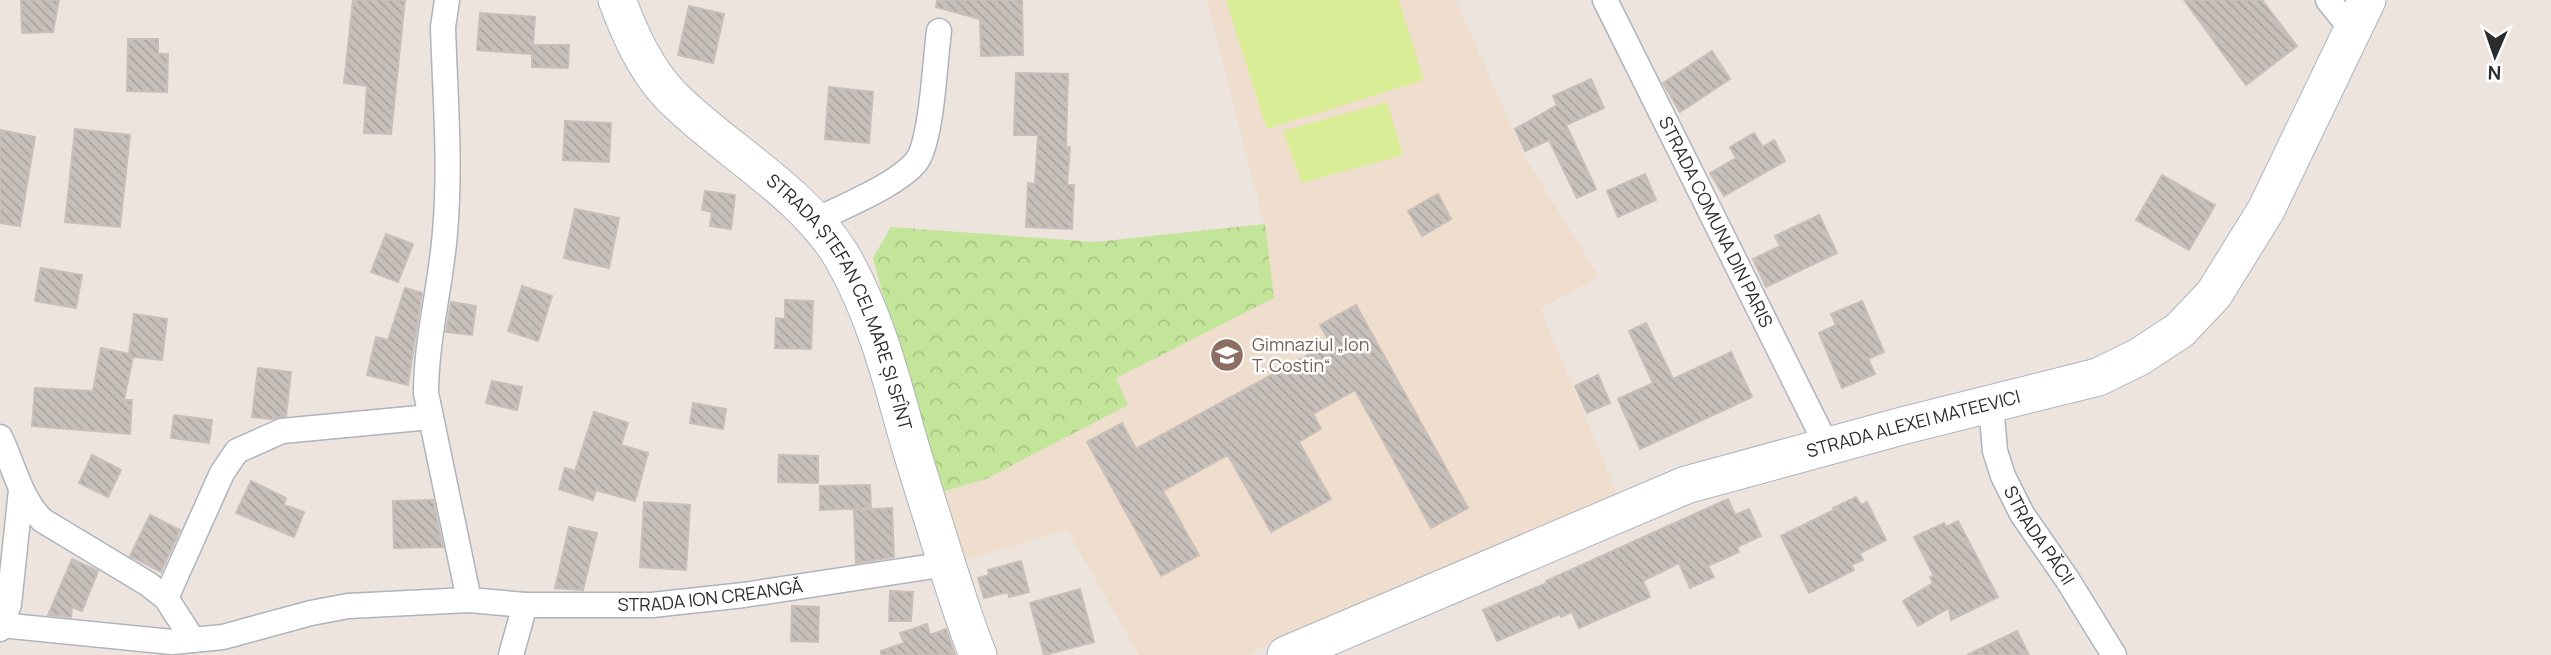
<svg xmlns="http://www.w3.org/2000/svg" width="2551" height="655" viewBox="0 0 2551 655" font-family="Manrope,sans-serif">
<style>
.education{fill:#efdece}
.park{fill:url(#park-crowns)}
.pitch{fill:#d9ec96}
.building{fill:url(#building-back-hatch);stroke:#cabfb8;stroke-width:2}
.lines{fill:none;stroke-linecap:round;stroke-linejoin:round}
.street-casing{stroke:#aeb4bc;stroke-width:27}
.secondary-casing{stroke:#aeb4bc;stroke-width:39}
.street{stroke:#fff;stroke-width:24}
.secondary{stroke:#fff;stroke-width:37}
.labels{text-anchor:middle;stroke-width:5;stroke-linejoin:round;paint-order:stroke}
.street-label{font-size:18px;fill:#2c2c2c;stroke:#fff}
.education-label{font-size:18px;fill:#785e54;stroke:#fff;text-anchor:start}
</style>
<defs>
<pattern id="park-crowns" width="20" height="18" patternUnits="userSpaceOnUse" patternTransform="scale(1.75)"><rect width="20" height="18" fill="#c3e59a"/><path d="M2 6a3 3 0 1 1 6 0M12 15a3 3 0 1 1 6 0" fill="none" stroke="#a8c585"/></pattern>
<pattern id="building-back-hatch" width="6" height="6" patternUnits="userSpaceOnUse" patternTransform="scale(1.75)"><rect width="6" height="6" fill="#c6bfba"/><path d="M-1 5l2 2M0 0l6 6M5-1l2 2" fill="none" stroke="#aaa4a0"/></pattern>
</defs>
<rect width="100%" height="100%" fill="#eee4de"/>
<path class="education" d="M 1207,0 L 1456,0 L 1524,155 L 1599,277 L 1540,308 L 1617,493 L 1257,650 L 1250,655 L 1139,655 L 1067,530 L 961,561 L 906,402 L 873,258 L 891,227 L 1095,242 L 1264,224 Z"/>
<path class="park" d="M 1265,224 L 1274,298 L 1116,378 L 1128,405 L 986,479 L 938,493 L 873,258 L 891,227 L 1095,242 Z"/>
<path class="pitch" d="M 1226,0 L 1399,0 L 1424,80 L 1267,129 Z
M 1387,102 L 1403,155 L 1302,183 L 1283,131 Z"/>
<path class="building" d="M 21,0 L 59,0 L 53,32 L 22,33 Z
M 353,0 L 405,0 L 391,134 L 364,133 L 367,86 L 344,83 Z
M 937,0 L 1022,0 L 1023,55 L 981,56 L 980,19 L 936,7 Z
M 2184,0 L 2262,0 L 2297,46 L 2246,85 Z
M 689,6 L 724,14 L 713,63 L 678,55 Z
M 480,13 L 535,17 L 533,45 L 569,45 L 568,68 L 532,67 L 532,54 L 477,50 Z
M 128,39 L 158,39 L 158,54 L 168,54 L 167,92 L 127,91 Z
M 1712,51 L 1730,79 L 1680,112 L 1663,83 Z
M 1016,73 L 1068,74 L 1066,147 L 1070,147 L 1067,185 L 1074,185 L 1072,229 L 1026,227 L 1028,183 L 1035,184 L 1038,135 L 1014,135 Z
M 1591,79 L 1604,108 L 1566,125 L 1596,189 L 1577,198 L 1549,140 L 1525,151 L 1515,129 L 1557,105 L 1553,96 Z
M 829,87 L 873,92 L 869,143 L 825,139 Z
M 565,121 L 611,123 L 609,162 L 563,160 Z
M 75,129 L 130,135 L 120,227 L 65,222 Z
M 0,130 L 35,137 L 20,226 L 0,223 Z
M 1754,133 L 1763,147 L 1774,140 L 1785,161 L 1724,196 L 1710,173 L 1736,158 L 1730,147 Z
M 1645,174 L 1656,200 L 1618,217 L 1607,191 Z
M 2162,175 L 2215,205 L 2189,250 L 2136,220 Z
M 705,191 L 735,195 L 731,229 L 710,226 L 712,212 L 702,210 Z
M 1438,194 L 1451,219 L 1422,236 L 1408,211 Z
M 575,209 L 619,218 L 609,268 L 564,258 Z
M 1819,215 L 1837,253 L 1766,287 L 1753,259 L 1780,246 L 1775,236 Z
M 386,234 L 413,244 L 398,282 L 371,272 Z
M 41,268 L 82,275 L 76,308 L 35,301 Z
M 522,286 L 552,296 L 538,341 L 508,331 Z
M 405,288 L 422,293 L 408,385 L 367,375 L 376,337 L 388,340 Z
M 785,300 L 813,301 L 811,349 L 775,348 L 776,318 L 785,319 Z
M 1862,301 L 1884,352 L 1868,359 L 1875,374 L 1842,388 L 1819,333 L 1836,325 L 1831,314 Z
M 451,302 L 476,306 L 472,335 L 446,332 Z
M 1356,305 L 1468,508 L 1431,528 L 1355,390 L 1313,414 L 1321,429 L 1299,442 L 1331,499 L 1271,532 L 1228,455 L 1163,491 L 1199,555 L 1161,576 L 1087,442 L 1122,423 L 1136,449 L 1330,343 L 1320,325 Z
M 134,314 L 167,319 L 162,360 L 133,357 L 124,400 L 132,400 L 130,434 L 32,426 L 35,388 L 93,391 L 101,348 L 129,354 Z
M 1646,323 L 1673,379 L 1731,352 L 1752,397 L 1640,449 L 1618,399 L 1653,383 L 1629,331 Z
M 258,368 L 291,372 L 286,416 L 272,419 L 252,417 Z
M 1598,375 L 1610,403 L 1587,413 L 1575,386 Z
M 492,381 L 522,387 L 517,410 L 486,403 Z
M 693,403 L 726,409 L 723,429 L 690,423 Z
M 594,412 L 628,423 L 621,445 L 648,453 L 635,501 L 596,490 L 593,500 L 559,489 L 565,468 L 575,471 Z
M 174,415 L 212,420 L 209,443 L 171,438 Z
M 92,455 L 121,470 L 108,497 L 79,483 Z
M 779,455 L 818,456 L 818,483 L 778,482 Z
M 251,481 L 286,498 L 284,505 L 304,512 L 294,537 L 236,513 Z
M 870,485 L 871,508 L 820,510 L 820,486 Z
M 1856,497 L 1861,505 L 1867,502 L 1886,540 L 1860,553 L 1863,560 L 1851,565 L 1854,570 L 1809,593 L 1781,536 L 1834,510 L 1833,508 Z
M 1728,499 L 1735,515 L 1749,509 L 1761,536 L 1737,547 L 1739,552 L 1708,566 L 1714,577 L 1690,588 L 1679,563 L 1643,581 L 1650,597 L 1579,628 L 1572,612 L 1561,617 L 1560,614 L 1497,641 L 1483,610 L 1547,583 L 1546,581 Z
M 433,500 L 443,547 L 394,548 L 393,501 Z
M 644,502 L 690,505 L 686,570 L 640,567 Z
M 892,508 L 894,557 L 856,563 L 854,510 Z
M 150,515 L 180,530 L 161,572 L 130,556 Z
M 1958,521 L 1998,597 L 1951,620 L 1949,608 L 1918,626 L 1903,601 L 1933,583 L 1930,577 L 1934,576 L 1914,537 L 1944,523 L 1946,527 Z
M 569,527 L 597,533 L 583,590 L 555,588 Z
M 72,559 L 98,571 L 82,611 L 72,607 L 71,617 L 48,615 Z
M 1021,561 L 1029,592 L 1009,597 L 1008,592 L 984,598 L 978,578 L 989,575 L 988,570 Z
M 1080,589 L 1094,642 L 1044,655 L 1030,603 Z
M 890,591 L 913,592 L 911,621 L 889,621 Z
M 792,606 L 819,607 L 818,642 L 791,641 Z
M 927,624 L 930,635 L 946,629 L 955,655 L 881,655 L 881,651 L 904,643 L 900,633 Z
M 2017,631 L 2029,655 L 1967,655 Z"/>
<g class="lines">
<g class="street-casing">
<g id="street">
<path d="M 447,0 L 443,27 C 445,95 451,164 445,232 C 441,286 426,339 426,393 L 469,600"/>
<path id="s1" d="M 1605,0 L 1827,446"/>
<path d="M 2328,0 L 2352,30"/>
<path d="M 815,221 C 843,206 896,186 916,162 C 932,142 935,59 939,31"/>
<path id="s2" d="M 1991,405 L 1995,451 L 2003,476 L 2022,514 L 2067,579 L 2114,655"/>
<path d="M 0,437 C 14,466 19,496 42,520 L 148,584 L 166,598 L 193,640"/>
<path d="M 166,598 L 222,473 L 237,451 L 282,431 L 430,417"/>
<path id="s3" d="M 0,625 L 172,642 L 223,637 L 311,613 L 348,606 L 469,600 L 525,605 L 652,605 L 744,595 L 947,564"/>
<path d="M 0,629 L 9,604 L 21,490"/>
<path d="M 511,655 L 525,605"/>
</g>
</g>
<g class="secondary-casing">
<g id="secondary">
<path id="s4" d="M 617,0 C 630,34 645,69 671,96 C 722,148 802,191 841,255 C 872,308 889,369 905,428 C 918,474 933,519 947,565 C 957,595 966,626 978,655"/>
<path id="s5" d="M 1286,655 L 1686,485 L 1902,426 L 2098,377 L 2139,357 L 2180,330 L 2214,294 L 2266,210 L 2367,0"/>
</g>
</g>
<use href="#street" class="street"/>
<use href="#secondary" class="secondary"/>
</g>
<defs>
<g id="school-disc" transform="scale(1.75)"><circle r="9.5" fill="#8d6e63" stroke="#fff"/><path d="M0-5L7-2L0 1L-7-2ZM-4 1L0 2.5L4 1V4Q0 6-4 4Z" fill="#fff"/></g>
</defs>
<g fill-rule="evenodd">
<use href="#school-disc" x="1227" y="355"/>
</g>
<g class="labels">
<g class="street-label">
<text dy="6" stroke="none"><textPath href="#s1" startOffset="248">STRADA COMUNA DIN PARIS</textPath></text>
<text dy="6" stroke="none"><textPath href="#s4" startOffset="385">STRADA ȘTEFAN CEL MARE ȘI SFÎNT</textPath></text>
<text dy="6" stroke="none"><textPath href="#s5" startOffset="670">STRADA ALEXEI MATEEVICI</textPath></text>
<text dy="6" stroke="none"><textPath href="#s2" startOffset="142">STRADA PĂCII</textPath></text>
<text dy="6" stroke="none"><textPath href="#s3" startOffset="716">STRADA ION CREANGĂ</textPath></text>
</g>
<g class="education-label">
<text x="1252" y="351">Gimnaziul „Ion<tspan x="1252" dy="21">T. Costin“</tspan></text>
</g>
</g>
<g transform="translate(2495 56) rotate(182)" stroke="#ffffff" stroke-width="5" paint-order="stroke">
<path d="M0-5L12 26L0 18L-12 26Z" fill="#2c2c2c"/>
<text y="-10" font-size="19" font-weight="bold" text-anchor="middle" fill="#2c2c2c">N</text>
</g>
</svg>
